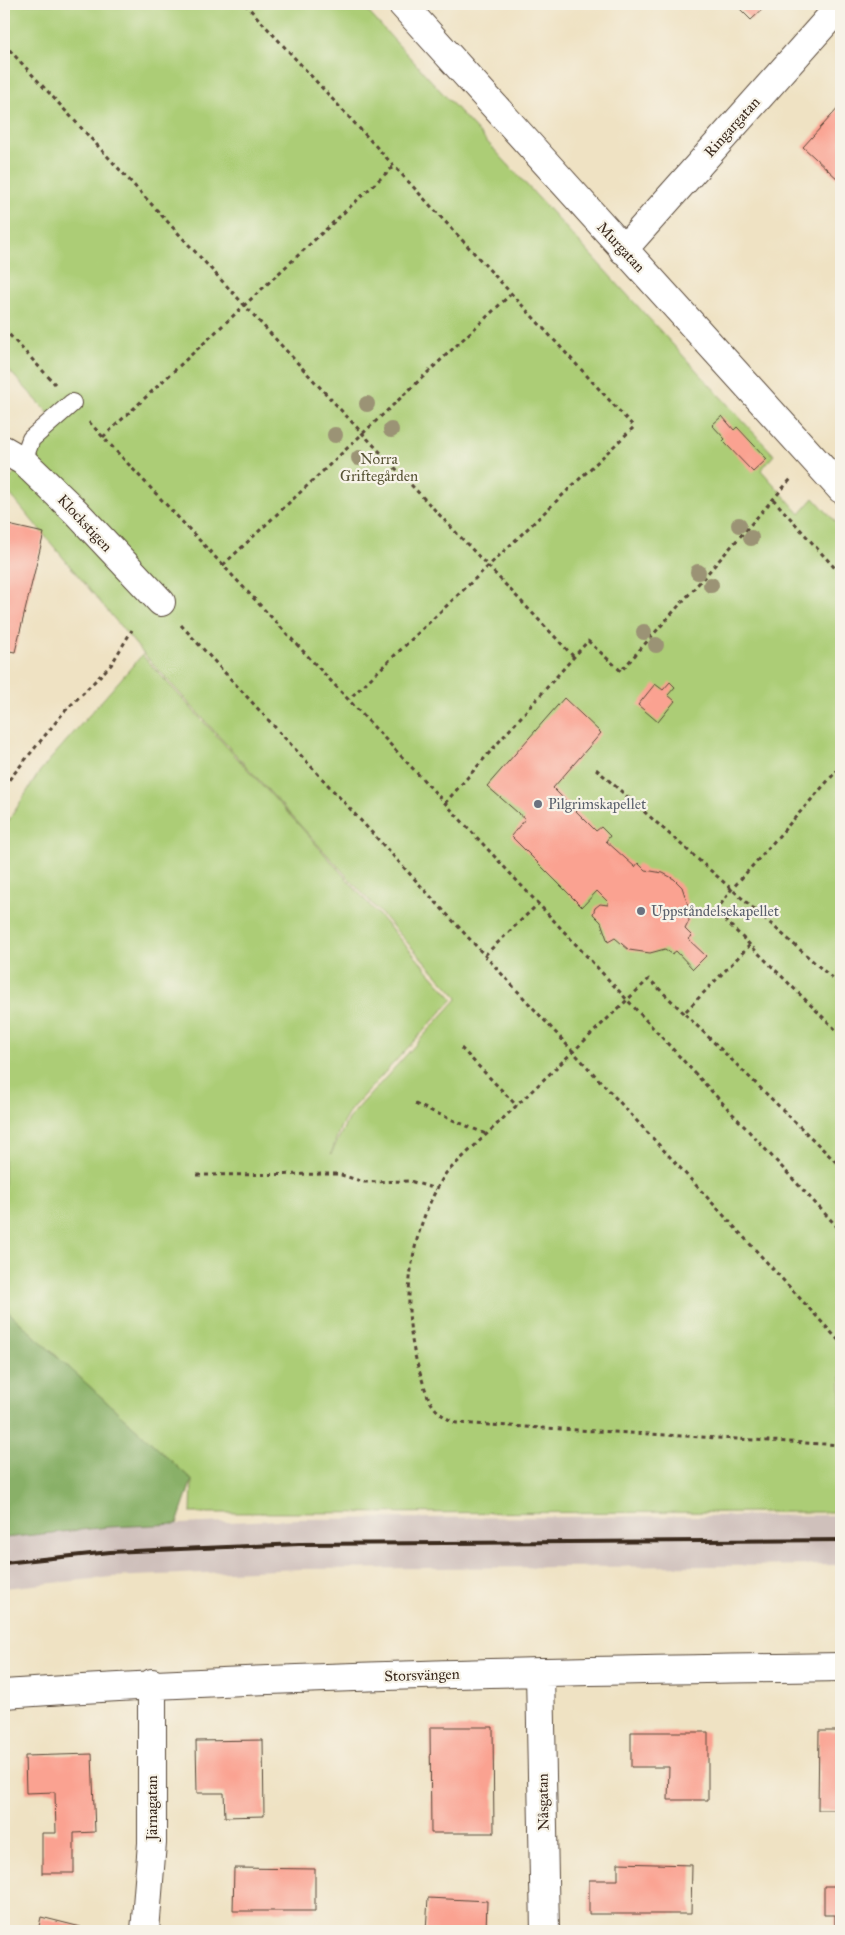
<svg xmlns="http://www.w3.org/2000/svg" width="845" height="1935" viewBox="0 0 845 1935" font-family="'IM FELL Great Primer',serif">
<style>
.industrial{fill:#cfc0bb}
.green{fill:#accd76;stroke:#747c4a}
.forest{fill:#89b067;stroke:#626d42}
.building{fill:#faa291}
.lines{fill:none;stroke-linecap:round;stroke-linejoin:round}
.service-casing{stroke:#564637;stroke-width:20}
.minor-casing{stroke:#564637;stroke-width:30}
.path{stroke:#564637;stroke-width:3;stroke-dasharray:4 4;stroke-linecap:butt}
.service{stroke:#fff;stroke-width:18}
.minor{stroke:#fff;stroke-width:28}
.rail{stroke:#3b2a1e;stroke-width:4}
.tree{fill:#9b9374}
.worship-dot{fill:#6b7280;stroke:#f7f3e8;stroke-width:2}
.labels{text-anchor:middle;stroke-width:4.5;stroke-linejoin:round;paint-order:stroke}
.street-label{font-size:15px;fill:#3b2a1e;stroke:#f7f3e8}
.park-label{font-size:15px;fill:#575334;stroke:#f7f3e8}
.worship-label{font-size:15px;fill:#5b616d;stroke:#f7f3e8;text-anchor:start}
</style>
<rect width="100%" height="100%" fill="#f7f3e8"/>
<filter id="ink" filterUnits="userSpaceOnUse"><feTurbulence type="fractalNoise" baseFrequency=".02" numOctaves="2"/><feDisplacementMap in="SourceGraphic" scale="10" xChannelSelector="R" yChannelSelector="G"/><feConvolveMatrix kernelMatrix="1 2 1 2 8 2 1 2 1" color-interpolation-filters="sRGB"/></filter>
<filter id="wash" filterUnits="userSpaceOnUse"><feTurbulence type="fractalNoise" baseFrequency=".0096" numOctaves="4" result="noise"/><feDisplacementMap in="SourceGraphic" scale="20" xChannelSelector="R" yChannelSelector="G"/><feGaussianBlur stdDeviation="1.12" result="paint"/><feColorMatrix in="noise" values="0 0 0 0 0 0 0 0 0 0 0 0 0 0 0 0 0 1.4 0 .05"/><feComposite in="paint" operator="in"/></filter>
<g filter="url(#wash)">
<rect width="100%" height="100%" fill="#efe2c3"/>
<path class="industrial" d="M 841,1515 L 841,1565 L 300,1569 L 112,1577 L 4,1588 L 4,1538 L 108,1527 L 298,1519 Z"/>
<path class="green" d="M 4,4 L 361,4 L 774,455 L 761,470 L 800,514 L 814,498 L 841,528 L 841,1512 L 191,1513 L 192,1480 L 4,1308 L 4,828 L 40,771 L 142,655 L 298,824 L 453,999 L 351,1109 L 340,1128 L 331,1154 L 348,1119 L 458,998 L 142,652 L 4,487 L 54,419 L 4,365 Z"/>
<path class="forest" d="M 4,1308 L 192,1480 L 177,1524 L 108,1527 L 4,1538 Z"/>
<g id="blocks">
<path class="building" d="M 735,4 L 768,4 L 751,20 Z
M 841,105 L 841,179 L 840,181 L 803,147 Z
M 722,416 L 734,430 L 737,427 L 767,459 L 753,472 L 723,441 L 725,439 L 712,425 Z
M 4,524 L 44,533 L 15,652 L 4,650 Z
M 670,682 L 675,687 L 668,695 L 675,701 L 658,722 L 638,705 L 655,684 L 663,690 Z
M 564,698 L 601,733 L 553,788 L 596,831 L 601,827 L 610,836 L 606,841 L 635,867 L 638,863 L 645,870 L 663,873 L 674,879 L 682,887 L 689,908 L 689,921 L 685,929 L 692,936 L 688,939 L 706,956 L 693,969 L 676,951 L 672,954 L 665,949 L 650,953 L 629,950 L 615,938 L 608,942 L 601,922 L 593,914 L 595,908 L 600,904 L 608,905 L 608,902 L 597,891 L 582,907 L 511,836 L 525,819 L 487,786 Z
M 430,1727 L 493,1727 L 494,1833 L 431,1833 Z
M 819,1731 L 841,1731 L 841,1810 L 818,1810 Z
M 631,1732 L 708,1732 L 708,1800 L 668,1800 L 669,1767 L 631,1767 Z
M 263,1740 L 264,1816 L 225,1817 L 224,1793 L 197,1793 L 196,1741 Z
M 92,1754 L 95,1832 L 74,1833 L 74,1873 L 42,1873 L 42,1833 L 56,1833 L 55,1792 L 26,1793 L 25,1756 Z
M 618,1863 L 692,1865 L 691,1914 L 589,1914 L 589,1880 L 618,1880 Z
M 234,1868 L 315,1869 L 315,1911 L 233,1911 Z
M 824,1886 L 841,1886 L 841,1931 L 835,1931 L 835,1915 L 824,1915 Z
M 428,1898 L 487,1901 L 486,1931 L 426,1931 Z
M 41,1917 L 81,1927 L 80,1931 L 38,1931 Z"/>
</g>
</g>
<g filter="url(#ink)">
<use href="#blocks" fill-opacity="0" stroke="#564637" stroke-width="1"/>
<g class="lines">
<g class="service-casing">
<path id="service" d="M 23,461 L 31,439 L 72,403"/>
</g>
<g class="minor-casing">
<path id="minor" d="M 402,4 L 841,489
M 623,250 L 841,5
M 4,450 L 23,461 L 76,512 L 161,602
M 540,1672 L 545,1931
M 4,1694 C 282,1675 562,1671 841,1667
M 145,1931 L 152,1843 L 152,1683"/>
</g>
<path class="path" d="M 245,4 L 634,427 L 349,699
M 4,44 L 362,433 L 573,656
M 4,329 L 55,384
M 89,422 L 445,803 L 841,1231
M 103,437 L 395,165
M 773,499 L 841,575
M 223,565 L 510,295
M 181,625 L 841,1343
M 596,769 L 841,986
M 4,786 L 64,712 L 111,665 L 132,630
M 445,803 L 588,641 L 621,671 L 791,479
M 750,945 L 716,911 L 731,890 L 841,766
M 485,955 L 538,904
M 684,1013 L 649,979 L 446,1173 C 409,1231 399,1305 419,1370 C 428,1397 429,1411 456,1423 L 841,1445
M 841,1035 L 750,945 L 684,1013 L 841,1167
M 461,1048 L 517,1106
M 415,1104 L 486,1134
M 197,1175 L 338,1174 L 364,1182 L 410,1181 L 436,1189"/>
<use href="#service" class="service"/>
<use href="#minor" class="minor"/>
<path class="rail" d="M 4,1563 L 110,1552 L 299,1544 L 841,1540"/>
</g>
<g class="tree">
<circle cx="367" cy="404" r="8"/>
<circle cx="391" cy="430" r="8"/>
<circle cx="335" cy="435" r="8"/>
<circle cx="359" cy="458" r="8"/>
<circle cx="739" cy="525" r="8"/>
<circle cx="751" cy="538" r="8"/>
<circle cx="698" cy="572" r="8"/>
<circle cx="711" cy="585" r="8"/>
<circle cx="644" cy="632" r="8"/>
<circle cx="656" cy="645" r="8"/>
</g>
</g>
<g class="worship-dot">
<circle cx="538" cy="804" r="5"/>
<circle cx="641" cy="911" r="5"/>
</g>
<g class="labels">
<g class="street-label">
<text transform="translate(732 127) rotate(-48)" y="5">Ringargatan</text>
<text transform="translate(621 247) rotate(47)" y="5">Murgatan</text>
<text transform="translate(85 523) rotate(47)" y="5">Klockstigen</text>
<text transform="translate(422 1675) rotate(-2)" y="5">Storsvängen</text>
<text transform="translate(543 1802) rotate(-91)" y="5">Nåsgatan</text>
<text transform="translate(152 1808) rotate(-90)" y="5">Järnagatan</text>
</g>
<g class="park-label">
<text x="379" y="464">Norra<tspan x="379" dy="17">Griftegården</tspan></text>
</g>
<g class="worship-label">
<text x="548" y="809">Pilgrimskapellet</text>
<text x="651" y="916">Uppståndelsekapellet</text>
</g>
</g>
<rect width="845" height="1935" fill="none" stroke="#f7f3e8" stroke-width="20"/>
</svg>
